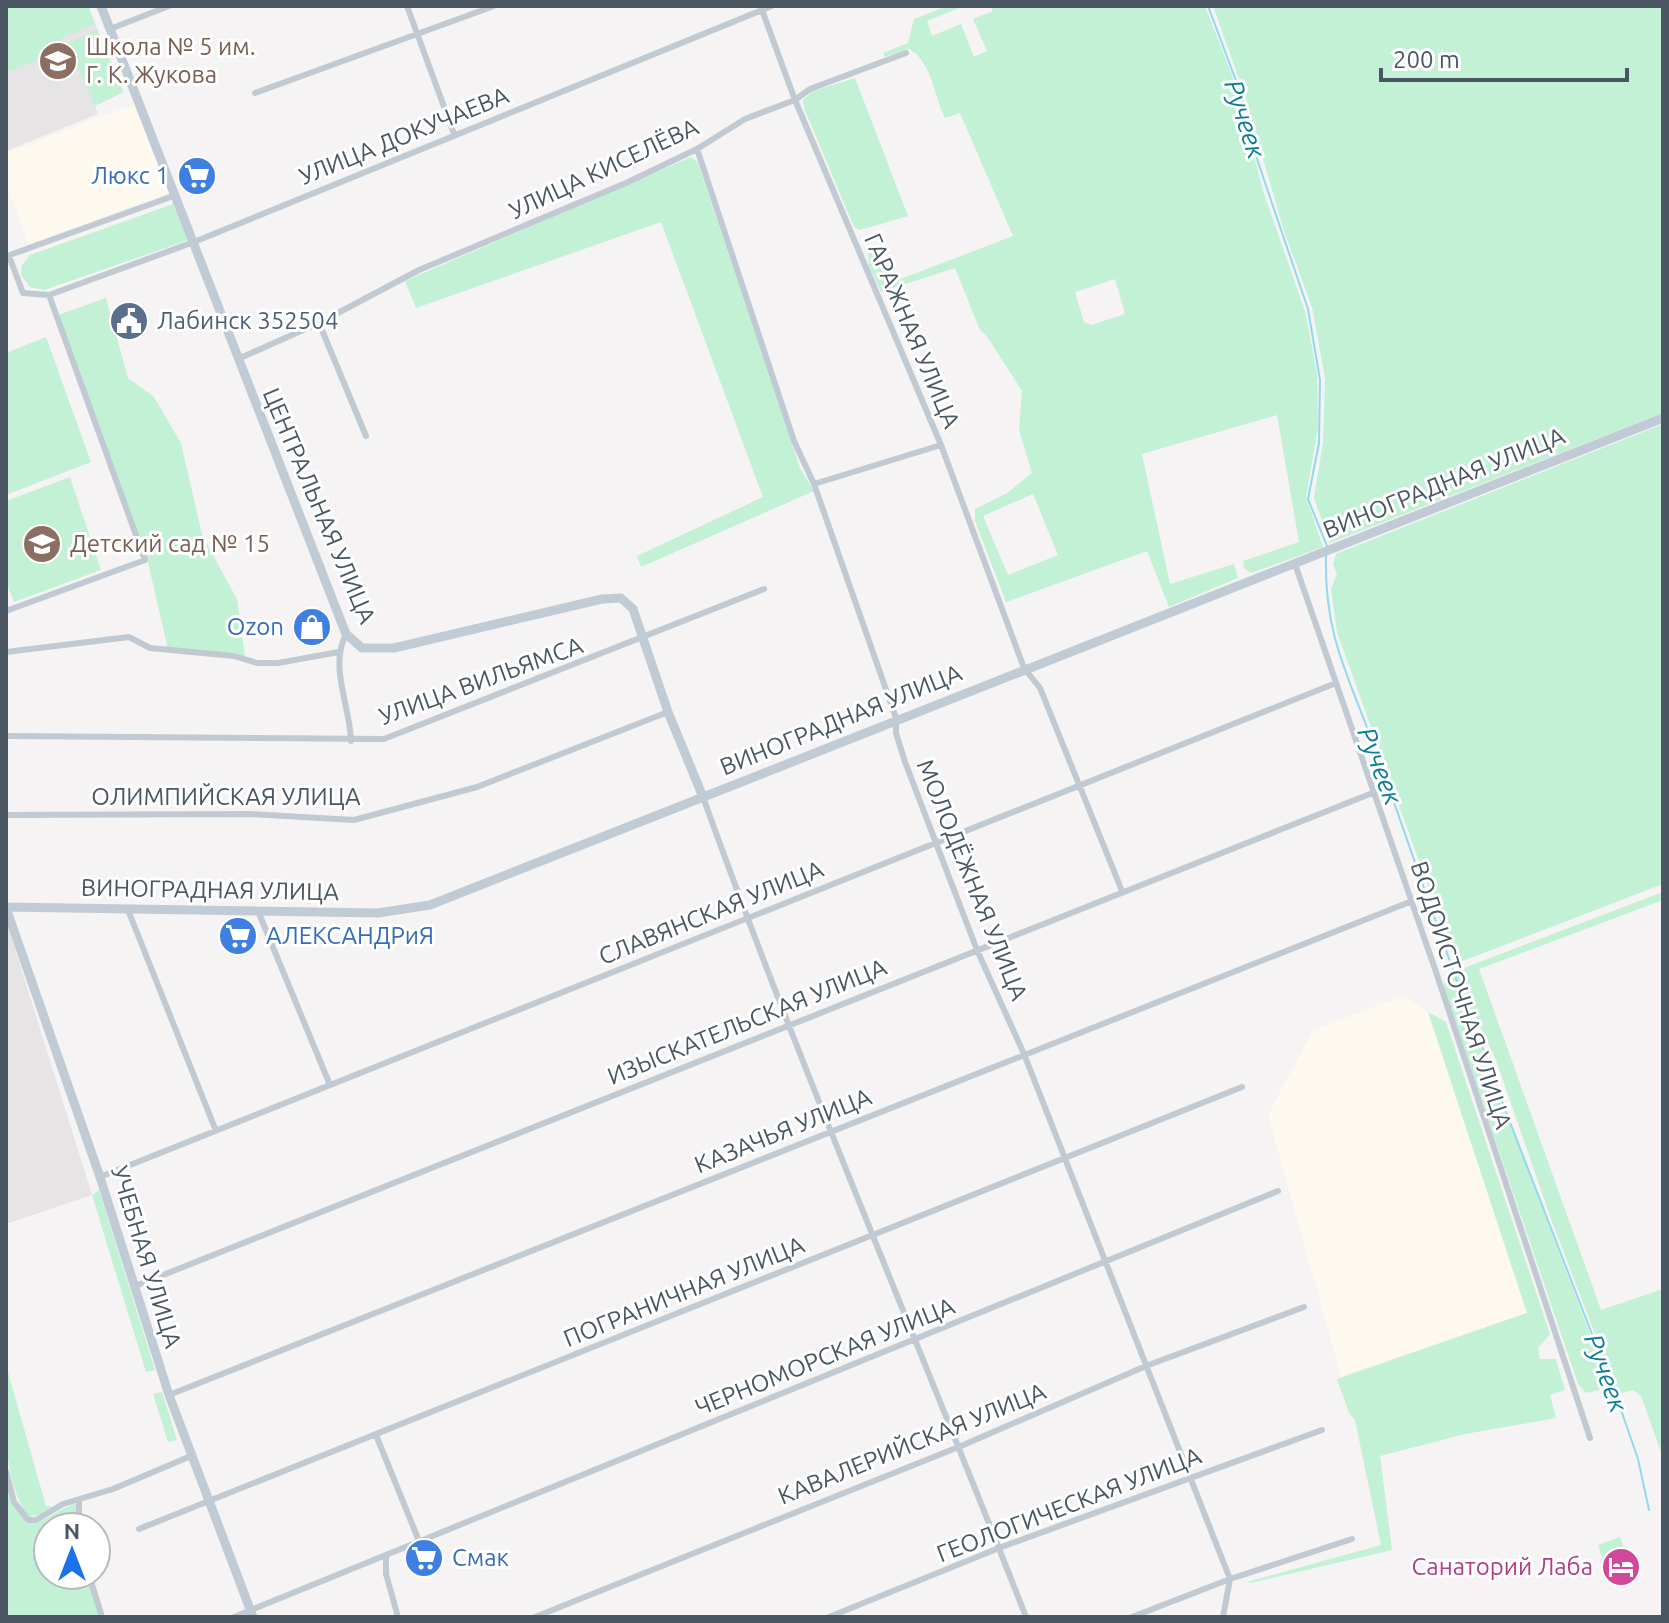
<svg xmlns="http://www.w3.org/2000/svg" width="1669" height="1623" viewBox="0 0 1669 1623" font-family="Ubuntu,sans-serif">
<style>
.commercial{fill:#fdf9ef}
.education{fill:#e6e4e5}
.green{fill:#c3f1d5;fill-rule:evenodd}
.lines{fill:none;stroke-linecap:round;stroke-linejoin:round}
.stream{stroke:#90daee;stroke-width:2}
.street{stroke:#c1cad2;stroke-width:6}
.secondary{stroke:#c1cbd6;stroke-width:9}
.labels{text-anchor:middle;stroke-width:6;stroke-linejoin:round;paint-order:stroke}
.education-label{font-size:24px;fill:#785e54;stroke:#fff;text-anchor:start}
.street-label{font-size:24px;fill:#4a5661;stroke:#fff}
.shop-label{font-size:24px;fill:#366cbe;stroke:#fff;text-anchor:end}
.service-label{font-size:24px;fill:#4e5e75;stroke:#fff;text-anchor:start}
.hotel-label{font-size:24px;fill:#b23c85;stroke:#fff;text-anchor:end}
.water-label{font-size:26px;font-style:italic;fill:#0c7c9b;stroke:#fff}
</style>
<rect width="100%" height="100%" fill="#f5f3f3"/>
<path class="commercial" d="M 135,104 L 169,193 L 29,244 L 6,184 L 6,153 Z
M 1403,996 L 1428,1012 L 1527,1313 L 1341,1376 L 1268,1115 L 1313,1030 Z"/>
<path class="education" d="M 6,6 L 88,6 L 123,92 L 95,106 L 98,114 L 6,151 Z
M 6,920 L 92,1195 L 6,1224 Z"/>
<path class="green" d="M 6,6 L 88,6 L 95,24 L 62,38 L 51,54 L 6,73 Z
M 947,6 L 964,6 L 927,21 L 932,36 L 961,24 L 974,57 L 987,51 L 973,19 L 993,11 L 991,6 L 1205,6 L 1232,75 L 1264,194 L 1305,311 L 1317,374 L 1318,427 L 1306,497 L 1323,547 L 1251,573 L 1244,568 L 1243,561 L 1299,542 L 1277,415 L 1142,454 L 1170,584 L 1234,564 L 1238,578 L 1169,607 L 1147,551 L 1006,602 L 975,521 L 975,509 L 1007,493 L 1032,473 L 1019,430 L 1022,391 L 986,335 L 980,330 L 955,268 L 881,292 L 869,267 L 868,252 L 877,253 L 893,282 L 1013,236 L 960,113 L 945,118 C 934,97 932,61 909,49 L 885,57 L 883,53 L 908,43 L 914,19 ZM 1115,279 L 1125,314 L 1091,325 L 1084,322 L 1075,292 ZM 1033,494 L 1058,555 L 1008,575 L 983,516 Z
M 1213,6 L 1663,6 L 1663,413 L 1330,543 L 1314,498 L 1323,442 L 1325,378 L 1312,307 L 1284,231 L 1243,90 Z
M 97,30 L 123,92 L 95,106 L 74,60 L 58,60 L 68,43 Z
M 855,78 L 908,216 L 860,230 L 854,227 L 804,108 L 803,100 L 813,91 Z
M 691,157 L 698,163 L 800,468 L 814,491 L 641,567 L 637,556 L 763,497 L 661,222 L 416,308 L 405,281 Z
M 173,204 L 189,240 L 44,290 L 30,287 L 21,275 L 22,265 L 30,255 Z
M 106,298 L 128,378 L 154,397 L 181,443 L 202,535 L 237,599 L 245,657 L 168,649 L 147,558 L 58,315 Z
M 46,337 L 91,462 L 6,495 L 6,353 Z
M 1663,424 L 1663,884 L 1460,962 L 1454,959 L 1337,632 L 1331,589 L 1337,574 L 1333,565 L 1336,554 Z
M 70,477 L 101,570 L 14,602 L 6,582 L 6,501 Z
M 1663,892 L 1663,900 L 1479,969 L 1601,1310 L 1663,1289 L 1663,1457 L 1641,1396 L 1633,1390 L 1618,1394 L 1551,1219 L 1496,1060 L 1472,1009 L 1467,1010 L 1610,1387 L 1586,1393 L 1578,1384 L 1443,986 L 1447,976 L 1464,968 Z
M 1428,1012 L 1446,1022 L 1550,1334 L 1538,1348 L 1540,1359 L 1556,1359 L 1565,1390 L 1550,1395 L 1556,1418 L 1465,1434 L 1380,1456 L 1392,1550 L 1251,1583 L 1247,1582 L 1381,1545 L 1355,1420 L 1349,1413 L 1337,1379 L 1527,1313 Z
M 99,1190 L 155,1370 L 146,1372 L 92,1195 Z
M 6,1365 L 46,1506 L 52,1506 L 46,1513 L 28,1517 C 0,1474 6,1416 6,1365 Z
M 162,1392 L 177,1440 L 168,1442 L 153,1394 Z
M 6,1482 L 12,1504 L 28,1523 C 46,1523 58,1508 76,1504 L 76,1527 L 48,1527 L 48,1575 L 87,1575 L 99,1617 L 6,1617 Z
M 1620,1537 L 1632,1573 L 1609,1580 L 1598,1545 Z"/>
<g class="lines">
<path class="stream" d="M 1208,6 L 1241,94 L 1258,162 L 1308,309 L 1320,380 L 1319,443 L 1308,499 L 1327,546
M 1326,556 C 1324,637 1349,676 1375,749 C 1406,835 1435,922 1467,1008 C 1479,1039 1492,1067 1501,1099 L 1619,1404 L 1638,1459 L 1649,1510"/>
<path class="street" d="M 407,6 L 454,134
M 762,10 L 795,100 L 941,445 L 1024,668 L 1040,688 L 1122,891
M 110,29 L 169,6
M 255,93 L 494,6
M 697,149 L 794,441 L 814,484 L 896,718 L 896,733 L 905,762 L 977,950 L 1024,1054 L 1230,1579 L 1223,1617
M 7,256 L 176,195
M 49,295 L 194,242 L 772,6
M 319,323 L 366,436
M 238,359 L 319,323 L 419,270 L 626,183 L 697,149 L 745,119 L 795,100 L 810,89 L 906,53
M 814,484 L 941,445
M 1295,564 L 1436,972 L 1590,1438
M 6,611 L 145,560 L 49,295 L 23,293 L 9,256
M 346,634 C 329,668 350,705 351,741
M 6,652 L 129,637 L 150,648 L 234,656 L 257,663 L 278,663 L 339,652
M 6,736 L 384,739 L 764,589
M 703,797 C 802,1073 919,1343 1026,1617
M 6,815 L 250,814 L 354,820 L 477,787 L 668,712
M 128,910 L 216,1131
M 258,911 L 330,1085
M 100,1177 L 1336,683
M 133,1287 L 1375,792
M 169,1395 L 1412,901
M 376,1435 L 419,1541
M 6,1471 L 14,1502 L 28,1520 L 36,1520 L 63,1504 L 113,1489 L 191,1456
M 79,1527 L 79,1500
M 139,1529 L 1242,1087
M 386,1556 L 386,1574 L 398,1617
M 89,1575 L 102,1617
M 234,1617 L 1278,1191
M 535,1617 L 961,1446 L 1146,1366 L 1304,1307
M 829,1617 L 999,1548 L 1322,1430
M 1132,1617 L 1230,1579 L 1352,1539"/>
<path class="secondary" d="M 101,6 L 346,634 L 362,648 L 394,648 L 602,599 L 621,598 L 633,609 L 668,712 L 703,797
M 6,907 L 378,913 L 430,905 L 1663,418
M 6,908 L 100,1177 L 169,1395 L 253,1617"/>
</g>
<defs>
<g id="school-disc" transform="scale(2)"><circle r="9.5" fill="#8d6e63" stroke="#fff"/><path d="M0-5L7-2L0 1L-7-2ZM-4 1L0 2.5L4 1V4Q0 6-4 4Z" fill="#fff"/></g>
<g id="supermarket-disc" transform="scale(2)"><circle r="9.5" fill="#3f7fe0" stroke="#fff"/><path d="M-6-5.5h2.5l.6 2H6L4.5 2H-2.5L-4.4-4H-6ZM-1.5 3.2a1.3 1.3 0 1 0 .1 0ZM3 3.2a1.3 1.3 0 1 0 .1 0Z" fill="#fff"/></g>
<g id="civic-disc" transform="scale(2)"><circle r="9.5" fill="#5c6f8a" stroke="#fff"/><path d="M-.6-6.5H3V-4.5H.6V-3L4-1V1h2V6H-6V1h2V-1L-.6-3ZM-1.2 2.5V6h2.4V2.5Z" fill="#fff"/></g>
<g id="shop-disc" transform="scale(2)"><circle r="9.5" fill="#3f7fe0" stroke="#fff"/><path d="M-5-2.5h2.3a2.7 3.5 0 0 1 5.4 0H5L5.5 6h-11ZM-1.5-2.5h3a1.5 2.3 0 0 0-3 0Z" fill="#fff"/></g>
<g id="hotel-disc" transform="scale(2)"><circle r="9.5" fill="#d1479c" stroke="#fff"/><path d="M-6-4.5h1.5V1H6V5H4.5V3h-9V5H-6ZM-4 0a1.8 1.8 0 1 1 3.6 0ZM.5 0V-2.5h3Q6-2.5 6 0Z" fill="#fff"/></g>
</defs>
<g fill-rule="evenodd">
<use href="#school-disc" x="58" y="61"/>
<use href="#supermarket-disc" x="197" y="176"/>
<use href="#civic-disc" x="129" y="321"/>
<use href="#school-disc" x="42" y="544"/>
<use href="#shop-disc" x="312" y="627"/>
<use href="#supermarket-disc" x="238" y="936"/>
<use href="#supermarket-disc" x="424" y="1558"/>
<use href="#hotel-disc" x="1621" y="1567"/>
</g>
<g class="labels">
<g class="education-label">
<text x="86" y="55">Школа № 5 им.<tspan x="86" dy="28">Г. К. Жукова</tspan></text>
<text x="70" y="552">Детский сад № 15</text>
</g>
<g class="street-label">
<text transform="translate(404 136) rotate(-22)" y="8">УЛИЦА ДОКУЧАЕВА</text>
<text transform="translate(604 169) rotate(-25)" y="8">УЛИЦА КИСЕЛЁВА</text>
<text transform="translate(912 331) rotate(67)" y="8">ГАРАЖНАЯ УЛИЦА</text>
<text transform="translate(1444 483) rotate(-22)" y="8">ВИНОГРАДНАЯ УЛИЦА</text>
<text transform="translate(319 506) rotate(67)" y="8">ЦЕНТРАЛЬНАЯ УЛИЦА</text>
<text transform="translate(481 681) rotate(-20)" y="8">УЛИЦА ВИЛЬЯМСА</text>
<text transform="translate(841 720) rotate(-22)" y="8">ВИНОГРАДНАЯ УЛИЦА</text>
<text x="226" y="805">ОЛИМПИЙСКАЯ УЛИЦА</text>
<text transform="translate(972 880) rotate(68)" y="8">МОЛОДЁЖНАЯ УЛИЦА</text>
<text transform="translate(210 890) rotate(1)" y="8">ВИНОГРАДНАЯ УЛИЦА</text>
<text transform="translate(711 913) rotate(-22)" y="8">СЛАВЯНСКАЯ УЛИЦА</text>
<text transform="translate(1461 995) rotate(72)" y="8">ВОДОИСТОЧНАЯ УЛИЦА</text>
<text transform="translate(747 1022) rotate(-22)" y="8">ИЗЫСКАТЕЛЬСКАЯ УЛИЦА</text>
<text transform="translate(783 1131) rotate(-22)" y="8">КАЗАЧЬЯ УЛИЦА</text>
<text transform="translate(146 1257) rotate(73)" y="8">УЧЕБНАЯ УЛИЦА</text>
<text transform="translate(684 1292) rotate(-22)" y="8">ПОГРАНИЧНАЯ УЛИЦА</text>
<text transform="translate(825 1357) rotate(-22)" y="8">ЧЕРНОМОРСКАЯ УЛИЦА</text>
<text transform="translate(912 1444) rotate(-22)" y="8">КАВАЛЕРИЙСКАЯ УЛИЦА</text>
<text transform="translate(1069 1505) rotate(-21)" y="8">ГЕОЛОГИЧЕСКАЯ УЛИЦА</text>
</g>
<g class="shop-label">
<text x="169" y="184">Люкс 1</text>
<text x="284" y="635">Ozon</text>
<text x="266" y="944" text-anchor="start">АЛЕКСАНДРиЯ</text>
<text x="452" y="1566" text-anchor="start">Смак</text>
</g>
<g class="service-label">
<text x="157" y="329">Лабинск 352504</text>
</g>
<g class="hotel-label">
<text x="1593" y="1575">Санаторий Лаба</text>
</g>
<g class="water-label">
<text transform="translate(1245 119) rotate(72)" y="9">Ручеек</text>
<text transform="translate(1380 766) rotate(69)" y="9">Ручеек</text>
<text transform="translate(1606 1373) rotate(70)" y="9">Ручеек</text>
</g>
</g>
<rect width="1669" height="1623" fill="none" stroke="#4a5661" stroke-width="16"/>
<g transform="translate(72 1551)"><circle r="38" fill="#ffffff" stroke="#b7bbc0" stroke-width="2"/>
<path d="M0-6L14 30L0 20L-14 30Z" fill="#1a73e8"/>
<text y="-12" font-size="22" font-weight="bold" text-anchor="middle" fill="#4a5661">N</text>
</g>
<path d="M1381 68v12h246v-12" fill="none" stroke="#4a5661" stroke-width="4"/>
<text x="1393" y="68" font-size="24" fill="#4a5661" stroke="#ffffff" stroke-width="6" paint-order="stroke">200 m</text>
</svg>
